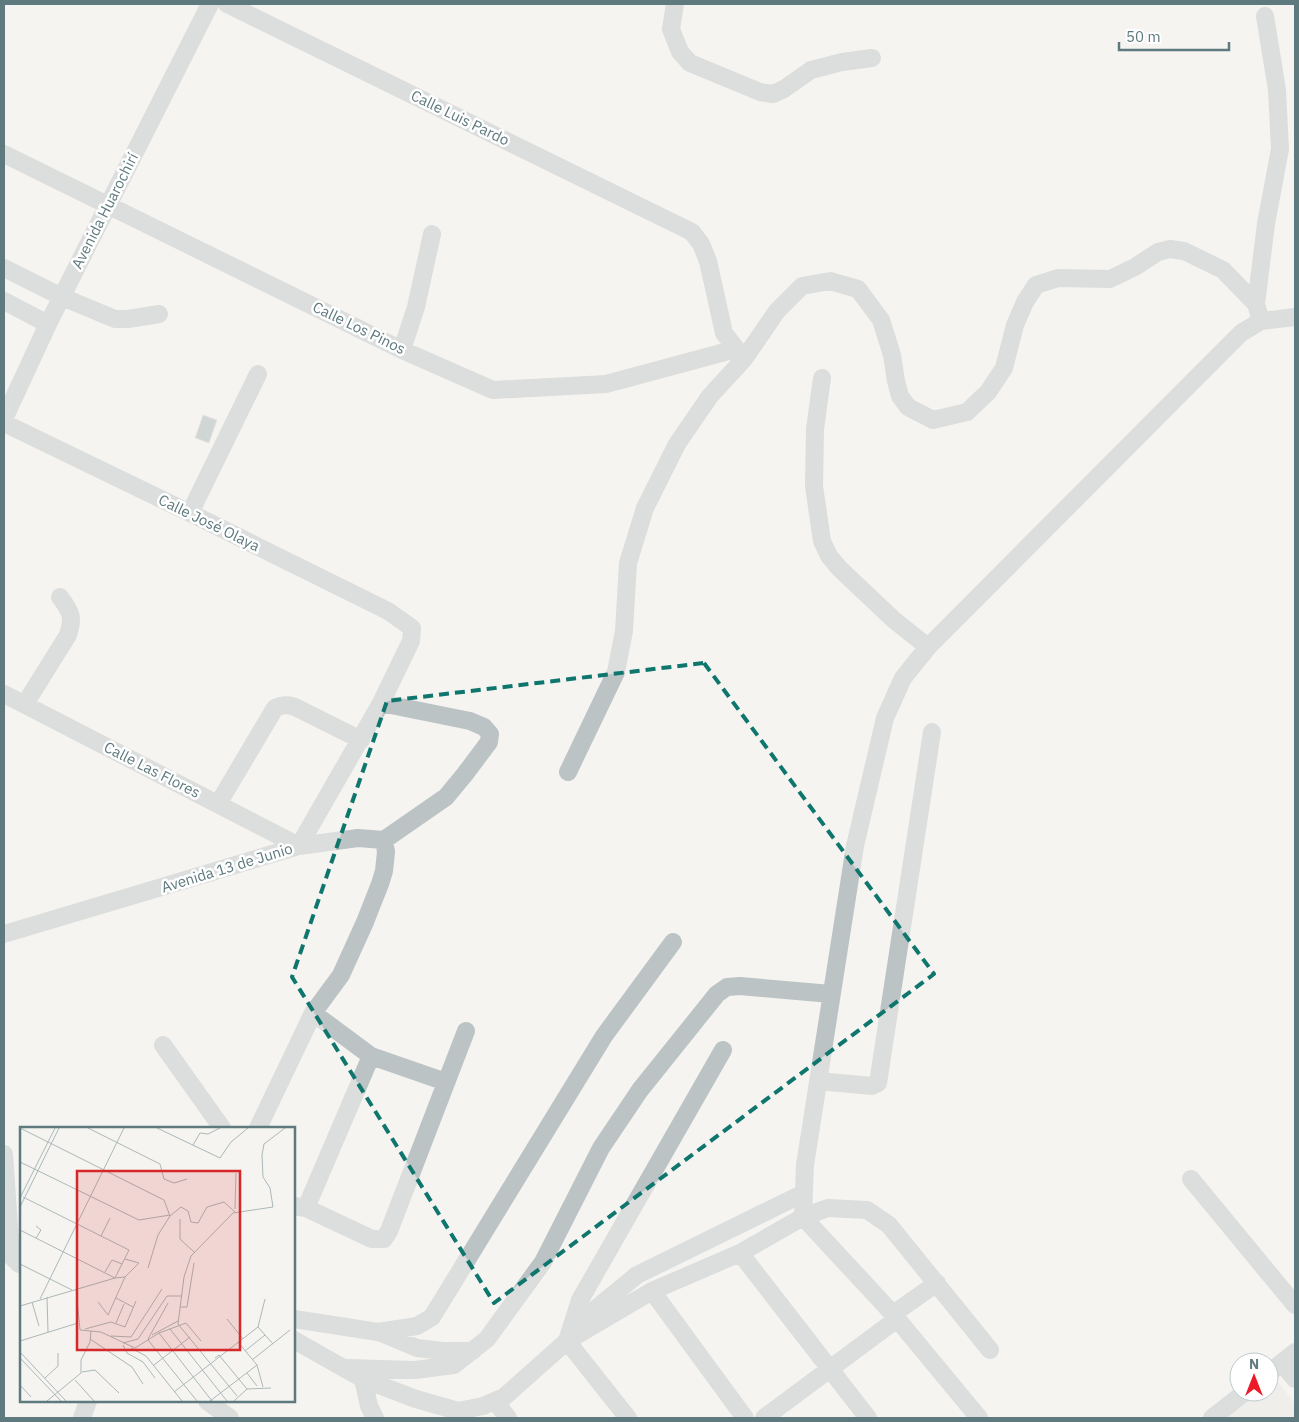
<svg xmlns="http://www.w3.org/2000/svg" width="1299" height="1422" viewBox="0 0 1299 1422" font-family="'IBM Plex Sans',sans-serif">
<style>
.built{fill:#e6e6e5}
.building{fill:#a2b1b2;stroke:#d6d6d4}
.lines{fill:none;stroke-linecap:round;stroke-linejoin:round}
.minor{stroke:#bbc3c4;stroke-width:18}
.marked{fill:none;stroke:#0f766e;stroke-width:4;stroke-dasharray:10 6;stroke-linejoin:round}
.labels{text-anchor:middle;stroke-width:5;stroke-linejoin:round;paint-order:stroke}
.street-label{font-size:15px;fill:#5e7a7e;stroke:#fff}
.inset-road{fill:none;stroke:#abb8b9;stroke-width:1}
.view{fill:#d62828;fill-opacity:0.15;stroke:#d62828;stroke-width:2.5}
.inset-edge{fill:none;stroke:#5e7a7e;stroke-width:2.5}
</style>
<rect width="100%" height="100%" fill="#f5f4f1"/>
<path class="built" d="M 1276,1379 L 1295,1404 L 1295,1418 L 1223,1418 L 1259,1392 L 1269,1392 L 1269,1385 Z"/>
<path class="building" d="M 203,415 L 217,420 L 209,443 L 195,438 Z"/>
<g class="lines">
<path class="minor" d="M 227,4 L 692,232 L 701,244 L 708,261 L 724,333 L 744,359 L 777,311 L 802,286 L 830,281 L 858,289 L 881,320 L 892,355 L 896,381 L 900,396 L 908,407 L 933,420 L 967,412 L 988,392 L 1004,368 L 1015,325 L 1025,302 L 1036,285 L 1058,278 L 1110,279 L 1135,267 L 1158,252 L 1170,249 L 1184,251 L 1223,270 L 1256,304 L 1261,321
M 675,4 L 671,29 L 680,52 L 690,63 L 760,92 L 773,94 L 784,89 L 811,70 L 842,62 L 872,58
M 4,154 L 402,350 L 493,390 L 606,384 L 736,349
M 4,268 L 62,297 L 115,319 L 128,319 L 159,314
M 4,301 L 48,324
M 1256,304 L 1266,224 L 1280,149 L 1277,90 L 1265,16
M 402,350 L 416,307 L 432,234
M 822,378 L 815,429 L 814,486 L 822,541 L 829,556 L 840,569 L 894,620 L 928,647
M 4,419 L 48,324 L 210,4
M 4,423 L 190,513 L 388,611 L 412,628 L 411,641 L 381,703 L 299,846 L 4,934
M 190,513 L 258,374
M 4,694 L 299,846 L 358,838 L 384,840 L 386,852 L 384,871 L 380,884 L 365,922 L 341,975 L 313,1013 L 258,1128
M 381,703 L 470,721 L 484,727 L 490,734 L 489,742 L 465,774 L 446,797 L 384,840
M 25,704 L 68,635 C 74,617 71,612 60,597
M 568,772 L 616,672 L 624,631 L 628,563 L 645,508 L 677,444 L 710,396 L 744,359
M 218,804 L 275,708 C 282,705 287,704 295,707 L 361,740
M 313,1013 L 371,1056 L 446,1082
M 163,1045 L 222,1128
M 818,1081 L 872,1086 L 878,1083 L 932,732
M 4,1154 L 11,1256 L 19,1264 L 21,1264
M 1191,1179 L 1295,1305
M 294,1206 L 306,1208 L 372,1239 L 384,1239 L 389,1231 L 466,1031
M 306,1208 L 371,1056
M 740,1253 L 868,1418
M 652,1291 L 745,1418
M 893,1314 L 937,1283
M 294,1319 L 378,1332 L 417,1326 L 432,1317 L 604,1036 L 673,942
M 577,1328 L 587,1316 L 637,1275 L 804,1193
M 379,1332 L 417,1348 L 443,1351 L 473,1351
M 294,1340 L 363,1379 L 416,1399 L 458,1411 L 483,1406 L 504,1397 L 567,1341 L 652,1291 L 740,1253 L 803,1217 L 828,1208 L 867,1210 L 889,1225 L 990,1350
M 567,1341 L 580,1300 L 723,1050
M 567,1341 L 628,1418
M 1282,1363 L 1295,1379
M 348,1368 L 415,1370 L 454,1365 L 487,1339 L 543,1262 L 601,1148 L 640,1090 L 717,994 L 727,987 L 740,986 L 831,994
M 1269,1373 L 1295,1352
M 363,1379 L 369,1406 L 375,1418
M 207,1401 L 230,1418
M 495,1401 L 508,1418
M 82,1418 L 88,1401
M 764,1418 L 897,1319
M 979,1418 L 893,1314 L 803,1217 L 805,1165 L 855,846 L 885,718 L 903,678 L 928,647 L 1241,333 L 1261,321 L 1295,317
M 1212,1418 L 1245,1392"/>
</g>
<path d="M0 0H1299V1422H0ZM 704,663 L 934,974 L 494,1303 L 292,977 L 387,701 Z" fill="#f5f4f1" fill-opacity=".55" fill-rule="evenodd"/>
<path class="marked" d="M 704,663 L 934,974 L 494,1303 L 292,977 L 387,701 Z"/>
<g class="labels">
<g class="street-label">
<text transform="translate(460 118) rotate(26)" y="5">Calle Luis Pardo</text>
<text transform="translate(105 211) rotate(-63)" y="5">Avenida Huarochirí</text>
<text transform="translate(359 328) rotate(26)" y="5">Calle Los Pinos</text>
<text transform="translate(209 523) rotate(26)" y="5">Calle José Olaya</text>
<text transform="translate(152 770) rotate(27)" y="5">Calle Las Flores</text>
<text transform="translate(227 868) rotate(-17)" y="5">Avenida 13 de Junio</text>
</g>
</g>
<g transform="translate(20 1127)">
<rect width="275" height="275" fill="#f5f4f1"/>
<path class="inset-road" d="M 0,1 L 144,73 L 150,89 L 161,80 L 168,84 L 171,95 L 178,96 L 187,80 L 204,75 L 215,85M 68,1 L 140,37 L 144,52 L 154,56 L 167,52M 137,1 L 200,31 L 211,15 L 228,1M 173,18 L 180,6 L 188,7 L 200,1M 0,35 L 119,93 L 150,88M 0,71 L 35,1M 0,80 L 39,1M 215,82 L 216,46M 160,92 L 160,112 L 174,125M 0,103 L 95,151 L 105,150 L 88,188 L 78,175M 81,109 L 90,91M 16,111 L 21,103 L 16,99M 105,132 L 119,136 L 105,150M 0,137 L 52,163M 128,141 L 138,108 L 150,89M 85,145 L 92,133 L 102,137M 56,162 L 60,203 L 81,205 L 115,221 L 139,206 L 166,196 L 181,214M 27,170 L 28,205M 96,171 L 113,180M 20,172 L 104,1M 12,175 L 19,199M 0,179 L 95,151 L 109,123 L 3,70M 160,180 L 167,180 L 174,136M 207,192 L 223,212M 96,196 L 104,177M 238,200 L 253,217M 65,202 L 91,195 L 105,200 L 116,174M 150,202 L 207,274M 139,206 L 192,274M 132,208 L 158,194M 91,209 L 111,210 L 142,162M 70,212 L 112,240 L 123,257M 128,212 L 148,176M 128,213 L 177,274M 0,214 L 58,196M 218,215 L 237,238 L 243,260M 103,216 L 118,212 L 147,169 L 161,169M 103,218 L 107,226 L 123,235 L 135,251M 111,221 L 126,229 L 162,274M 225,224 L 245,208M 0,225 L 46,274M 0,231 L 41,274M 195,231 L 199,228 L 227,262M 232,233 L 270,203M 134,238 L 170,210M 62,245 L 75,243 L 99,266M 227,246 L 237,259M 25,251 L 38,239 L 38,226M 55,253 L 74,274M 0,258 L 11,270M 154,265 L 238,200 L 245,172M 217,269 L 158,197 L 164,150 L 171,129 L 213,86 L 253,80 L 250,61 L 243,50 L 242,28 L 244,17 L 265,1M 27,274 L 61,246 L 61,233 L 70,215 L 71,204M 190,274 L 237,238M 214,274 L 227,262 L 251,261"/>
<path class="view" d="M 57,44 L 220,44 L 220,223 L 57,223 Z"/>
<rect width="275" height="275" class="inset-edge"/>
</g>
<rect width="1299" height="1422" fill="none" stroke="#5e7a7e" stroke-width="10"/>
<g transform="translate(1254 1377)"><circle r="24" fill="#ffffff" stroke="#bfcacb"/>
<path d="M0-4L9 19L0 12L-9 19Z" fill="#ec1a27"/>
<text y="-8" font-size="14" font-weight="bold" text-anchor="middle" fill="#5e7a7e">N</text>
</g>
<path d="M1119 42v8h110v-8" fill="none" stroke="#5e7a7e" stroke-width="2.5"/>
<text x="1126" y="42" font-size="15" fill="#5e7a7e" stroke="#ffffff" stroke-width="4" paint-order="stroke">50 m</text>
</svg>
